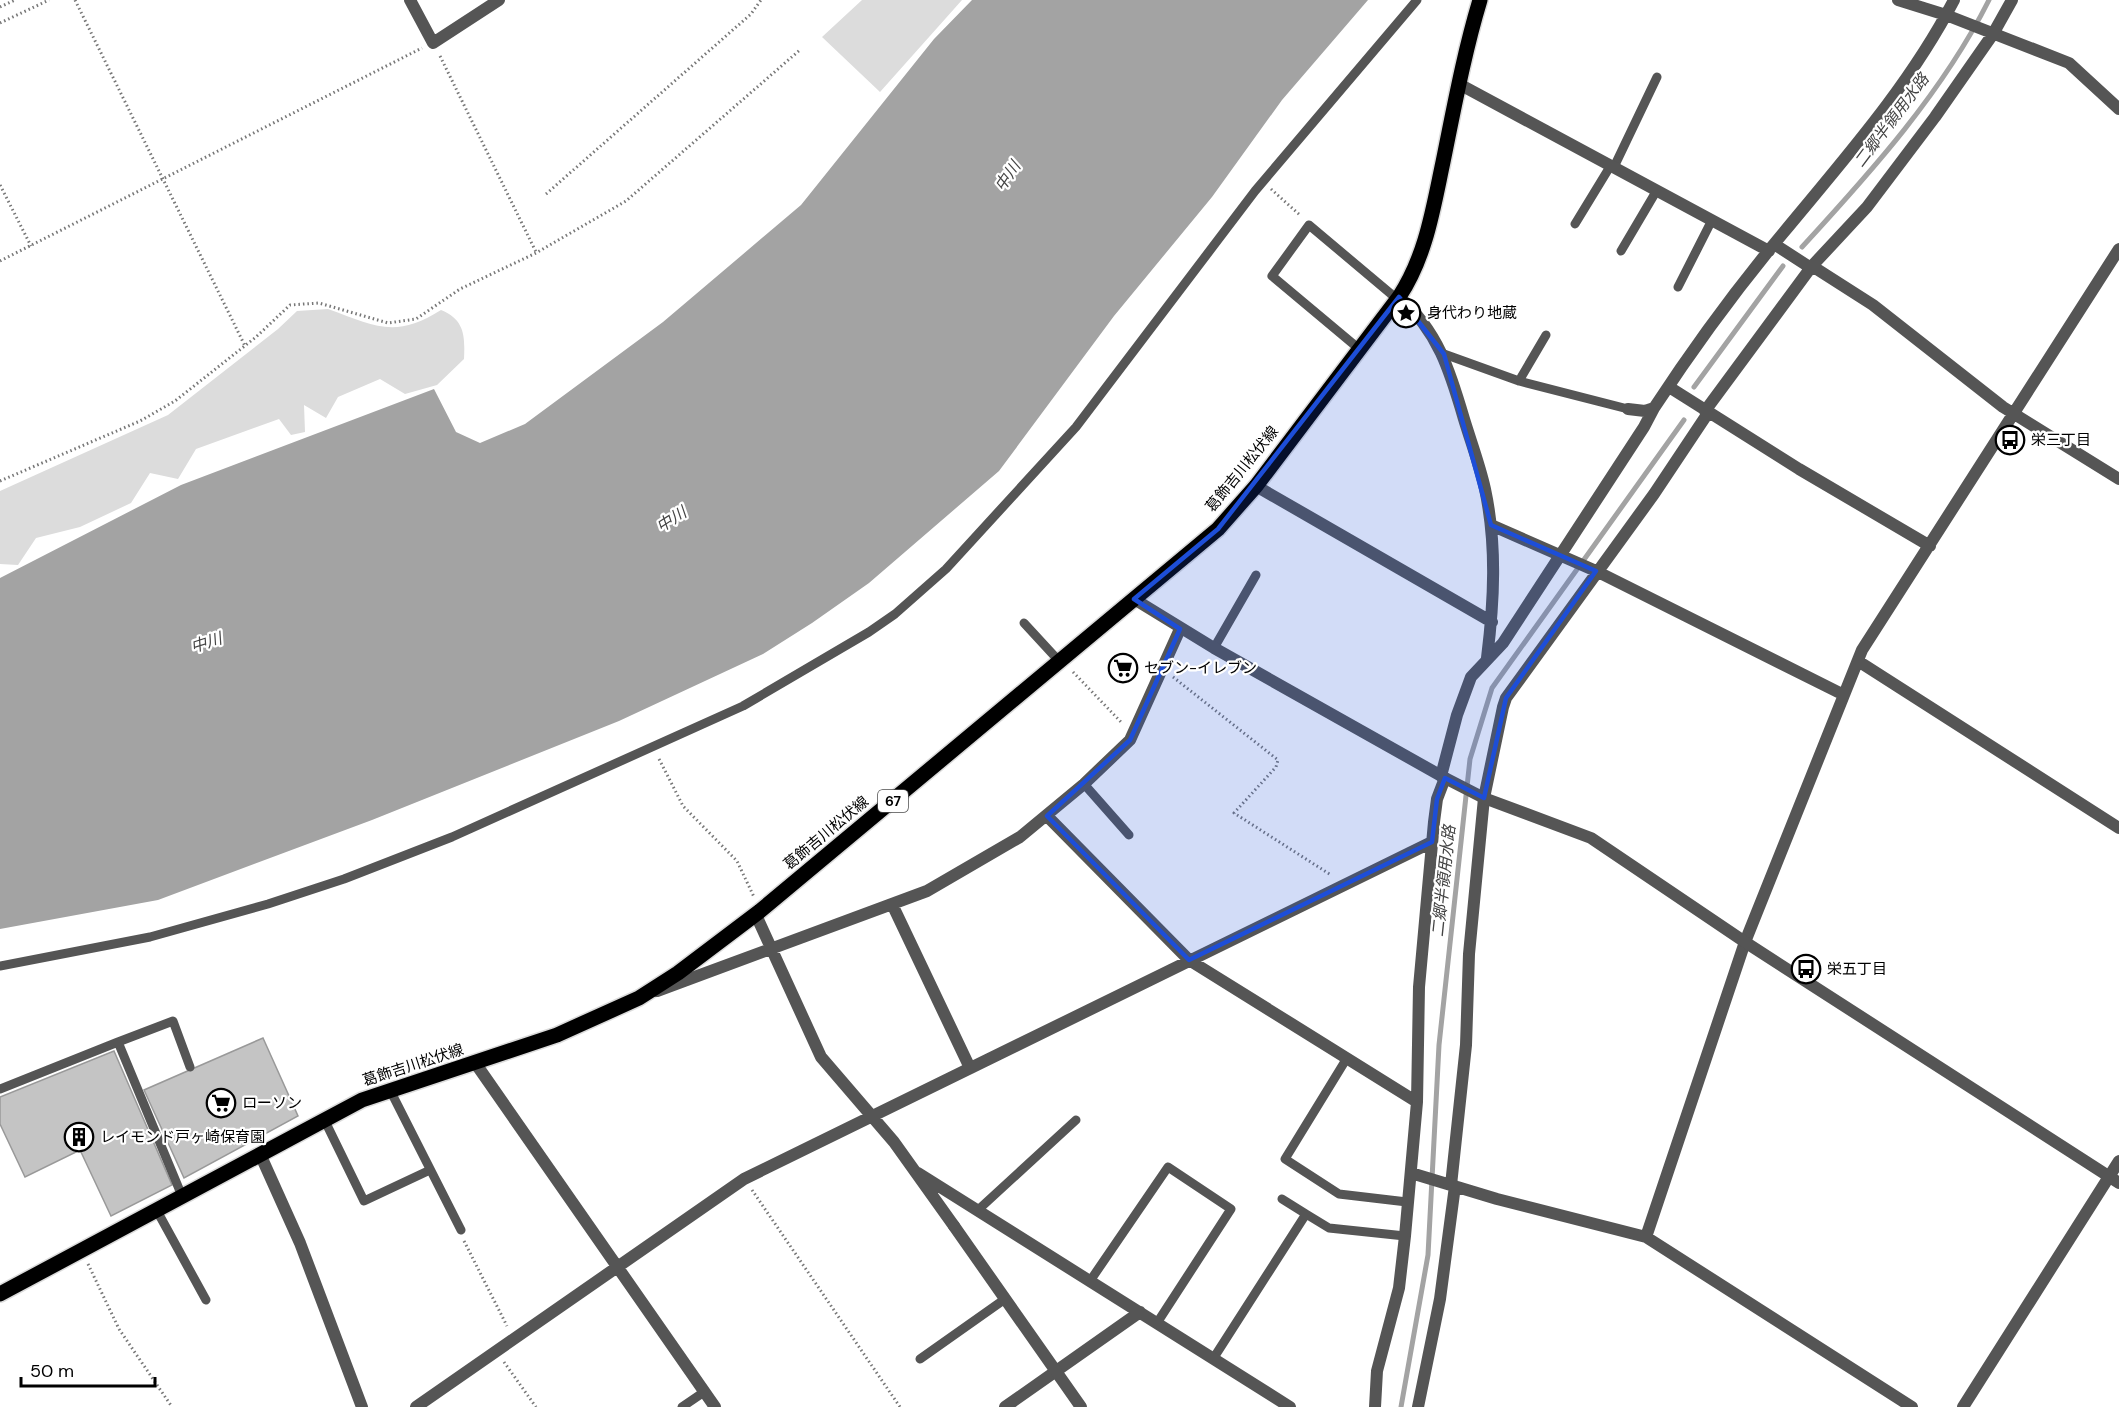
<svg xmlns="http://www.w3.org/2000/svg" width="2119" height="1407" viewBox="0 0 2119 1407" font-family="'DM Sans','Noto Sans JP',sans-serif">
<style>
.green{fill:#dcdcdc}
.water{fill:#a3a3a3}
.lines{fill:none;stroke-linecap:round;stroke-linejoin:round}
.stream{stroke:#a3a3a3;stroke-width:5}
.building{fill:#c4c4c4;stroke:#999;stroke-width:1.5}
.primary-casing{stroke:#dbdbdb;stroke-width:18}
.path{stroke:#777;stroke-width:3;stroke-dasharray:1.5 3;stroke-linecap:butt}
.service{stroke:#555;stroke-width:9}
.minor{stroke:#555;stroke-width:12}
.tertiary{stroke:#555;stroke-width:12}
.primary{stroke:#000;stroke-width:15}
.marked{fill:#1d4ed8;fill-opacity:0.2;stroke:#1d4ed8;stroke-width:4.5;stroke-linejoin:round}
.labels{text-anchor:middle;stroke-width:4.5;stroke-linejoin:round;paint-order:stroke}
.shield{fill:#fff;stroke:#4c4c4c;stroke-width:1.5}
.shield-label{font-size:14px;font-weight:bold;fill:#000}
.poi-label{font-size:15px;fill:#000;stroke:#fff;text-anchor:start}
.street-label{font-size:15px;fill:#000;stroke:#fff}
.water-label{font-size:16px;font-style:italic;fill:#444;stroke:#fff}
</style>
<rect width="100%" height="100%" fill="#fff"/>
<path class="green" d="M 862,0 L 962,0 L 880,92 L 822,37 Z
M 328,309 C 375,326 395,339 441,310 C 465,320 465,336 464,359 L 437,385 L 405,394 L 380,379 L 338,397 L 326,418 L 304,405 L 305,432 L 291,435 L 279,419 L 196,449 L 178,479 L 150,473 L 131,503 L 80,527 L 36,538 L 18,565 L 0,564 L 0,491 L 168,415 L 278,329 L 297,311 Z"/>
<path class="water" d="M 972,0 L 1368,0 L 1282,100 L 1212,197 L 1114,316 L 999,471 L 869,583 L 812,623 L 763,654 L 619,721 L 372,820 L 158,900 L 0,929 L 0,578 L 181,485 L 434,389 L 456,432 L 480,443 L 525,424 L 663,322 L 801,205 L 934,39 Z"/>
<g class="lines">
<path class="stream" d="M 1802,247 C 1871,172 1943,92 1989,0
M 1694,387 L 1783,266
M 1401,1407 L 1428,1255 L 1439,1045 L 1470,759 L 1492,688 L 1684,420"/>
</g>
<path class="building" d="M 263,1038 L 298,1116 L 184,1178 L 144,1090 Z
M 114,1051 L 172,1185 L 111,1216 L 80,1150 L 25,1177 L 0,1124 L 0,1097 Z"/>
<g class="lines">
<g class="primary-casing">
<path id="primary" d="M 0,1294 L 362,1100 L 557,1035 L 639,998 L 678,973 L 760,911 L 1218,529 L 1256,486 L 1399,297 C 1426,256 1433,209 1443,162 C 1454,108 1464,53 1480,0"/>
</g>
<path class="path" d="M 75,0 L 245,346
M 0,7 L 15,0
M 0,23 L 49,0
M 440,56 L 536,252
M 0,185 L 31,246
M 1271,189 L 1300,215
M 546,194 L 751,14 L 761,0
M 0,261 L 422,48
M 0,481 L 140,421 L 175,401 L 256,337 L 290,305 L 319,303 L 388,323 L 416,319 L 460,289 L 536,253 L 626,201 L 801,49
M 1073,672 L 1122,723
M 1173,677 L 1278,760 L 1276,767 L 1234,813 L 1331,875
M 659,759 L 683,806 L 737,861 L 754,897
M 752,1190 L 900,1407
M 464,1241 L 507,1326
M 88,1264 L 119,1329 L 172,1407
M 504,1362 L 536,1407"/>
<path class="service" d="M 1614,167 L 1657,77
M 1575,224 L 1611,165
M 1621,251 L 1657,190
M 1678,287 L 1712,220
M 1358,348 L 1272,276 L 1309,225 L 1397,299
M 1444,354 L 1519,381 L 1628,409
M 1519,381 L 1546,335
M 1024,623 L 1059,661
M 1214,648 L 1256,575
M 1084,784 L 1129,835
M 0,966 L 150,937 L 268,904 L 344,879 L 452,837 L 743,706 L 869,632 L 895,614 L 946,569 L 1076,427 L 1255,191 L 1417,0
M 118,1042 L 173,1021 L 190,1067
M 1347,1058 L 1285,1159 L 1339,1194 L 1407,1202
M 0,1089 L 118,1042 L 182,1196
M 390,1090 L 461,1230
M 324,1119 L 364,1201 L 430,1170
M 1282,1199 L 1306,1214
M 156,1209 L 206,1300
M 978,1210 L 1076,1120
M 1090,1281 L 1168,1167 L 1231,1209 L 1157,1323
M 920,1359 L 1005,1299
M 1213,1359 L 1306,1214 L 1329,1228 L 1405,1236
M 682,1407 L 704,1392"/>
<path class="minor" d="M 410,0 L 433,43 L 499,0
M 1898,0 L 1946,15 L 2069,63 L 2119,109
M 1459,84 L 1769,251
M 1774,244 L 1811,268
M 1812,266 L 1873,305 L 2003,407 L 2119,479
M 1399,297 C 1438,331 1450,371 1464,419 C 1471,442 1480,466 1485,489 C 1497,545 1494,602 1487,658
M 1669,387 L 1799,469 L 1930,546
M 1628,409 L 1645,411 L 1654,408 C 1694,347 1738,287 1784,232 C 1845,158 1910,85 1954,0
M 1705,411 L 1812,266 L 1867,207 L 1935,117 L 1993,34 L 2012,0
M 1256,486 L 1492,622
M 1491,525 L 1596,571 L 1844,695
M 1858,661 L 2119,828
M 1441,776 L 1457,715 L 1471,677 L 1503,643 L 1644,427 L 1654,408
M 1047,816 L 1189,960 L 1417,1102
M 892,904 L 970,1068
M 756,915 L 821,1057 L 894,1142 L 954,1226
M 657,991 L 927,891 L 1020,837 L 1084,784 L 1130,740 L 1180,629
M 476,1064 L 715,1407
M 918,1173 L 1290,1407
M 1411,1173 L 1497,1199 L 1646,1237 L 1745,942 L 1862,650 L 2119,249
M 1451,1185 L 1466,1045 L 1469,954 L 1484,798 L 1503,707 L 1506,698 L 1654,494 L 1708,413
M 1646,1237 L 1912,1407
M 416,1407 L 744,1179 L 1432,842
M 1005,1407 L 1140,1312
M 1375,1407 L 1377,1371 L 1399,1288 L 1405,1236 L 1417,1102 L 1419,987 L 1434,822 L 1437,799 L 1445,778
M 1418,1407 L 1440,1299 L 1455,1186"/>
<path class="tertiary" d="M 1134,599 L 1214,648 L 1445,778 L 1484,798 L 1591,838 L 1745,942 L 2119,1183
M 260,1154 L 300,1243 L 362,1407
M 954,1226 L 1081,1407
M 1963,1407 L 2119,1161"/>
<use href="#primary" class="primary"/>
</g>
<path class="marked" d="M 1399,297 L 1444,354 L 1491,525 L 1596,571 L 1506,698 L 1484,798 L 1445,778 L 1437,799 L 1432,842 L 1189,960 L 1047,816 L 1130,740 L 1180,629 L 1134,599 L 1218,529 Z"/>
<defs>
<g id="sight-ring" transform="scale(1.5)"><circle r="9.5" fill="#fff" stroke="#000" stroke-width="1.5"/><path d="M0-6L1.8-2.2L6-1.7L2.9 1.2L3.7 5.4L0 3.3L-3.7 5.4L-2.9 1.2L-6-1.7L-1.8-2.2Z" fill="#000"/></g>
<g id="bus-ring" transform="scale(1.5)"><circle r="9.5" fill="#fff" stroke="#000" stroke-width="1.5"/><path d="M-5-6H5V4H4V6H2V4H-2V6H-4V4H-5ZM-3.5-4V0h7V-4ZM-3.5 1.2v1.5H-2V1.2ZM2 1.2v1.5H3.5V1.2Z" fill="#000"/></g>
<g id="supermarket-ring" transform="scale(1.5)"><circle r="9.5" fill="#fff" stroke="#000" stroke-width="1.5"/><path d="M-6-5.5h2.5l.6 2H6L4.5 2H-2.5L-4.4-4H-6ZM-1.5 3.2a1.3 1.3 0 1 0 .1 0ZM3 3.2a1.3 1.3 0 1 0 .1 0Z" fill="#000"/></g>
<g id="building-ring" transform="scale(1.5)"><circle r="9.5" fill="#fff" stroke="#000" stroke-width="1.5"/><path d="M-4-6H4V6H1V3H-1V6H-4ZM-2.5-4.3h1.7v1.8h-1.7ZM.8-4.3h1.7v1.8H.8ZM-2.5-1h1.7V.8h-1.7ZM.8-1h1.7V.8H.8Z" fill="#000"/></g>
</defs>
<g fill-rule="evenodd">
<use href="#sight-ring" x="1406" y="313"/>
<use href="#bus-ring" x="2010" y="440"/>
<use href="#supermarket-ring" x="1123" y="668"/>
<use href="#bus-ring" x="1806" y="969"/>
<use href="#supermarket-ring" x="221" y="1103"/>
<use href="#building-ring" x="79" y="1137"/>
</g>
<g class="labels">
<rect class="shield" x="878" y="790" width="30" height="22" rx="4.5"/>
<g class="shield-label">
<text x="893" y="806">67</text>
</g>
<g class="poi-label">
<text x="1427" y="318">身代わり地蔵</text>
<text x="2031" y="445">栄三丁目</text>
<text x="1144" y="673">セブン-イレブン</text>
<text x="1827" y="974">栄五丁目</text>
<text x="242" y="1108">ローソン</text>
<text x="100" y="1142">レイモンド戸ヶ崎保育園</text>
</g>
<g class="street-label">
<text transform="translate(1242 469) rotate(-51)" y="5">葛飾吉川松伏線</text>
<text transform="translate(826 833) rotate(-40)" y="5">葛飾吉川松伏線</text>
<text transform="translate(413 1065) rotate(-18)" y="5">葛飾吉川松伏線</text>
</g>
<g class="water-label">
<text transform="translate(1891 120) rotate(-53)" y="6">二郷半領用水路</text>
<text transform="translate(1007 176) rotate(-56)" y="6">中川</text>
<text transform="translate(671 519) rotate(-33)" y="6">中川</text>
<text transform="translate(206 642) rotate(-18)" y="6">中川</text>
<text transform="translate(1443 881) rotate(-84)" y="6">二郷半領用水路</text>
</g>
</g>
<path d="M21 1377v9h134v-9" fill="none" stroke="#000000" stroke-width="3"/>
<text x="30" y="1377" font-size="18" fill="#000000" stroke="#ffffff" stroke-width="4.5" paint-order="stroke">50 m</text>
</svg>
